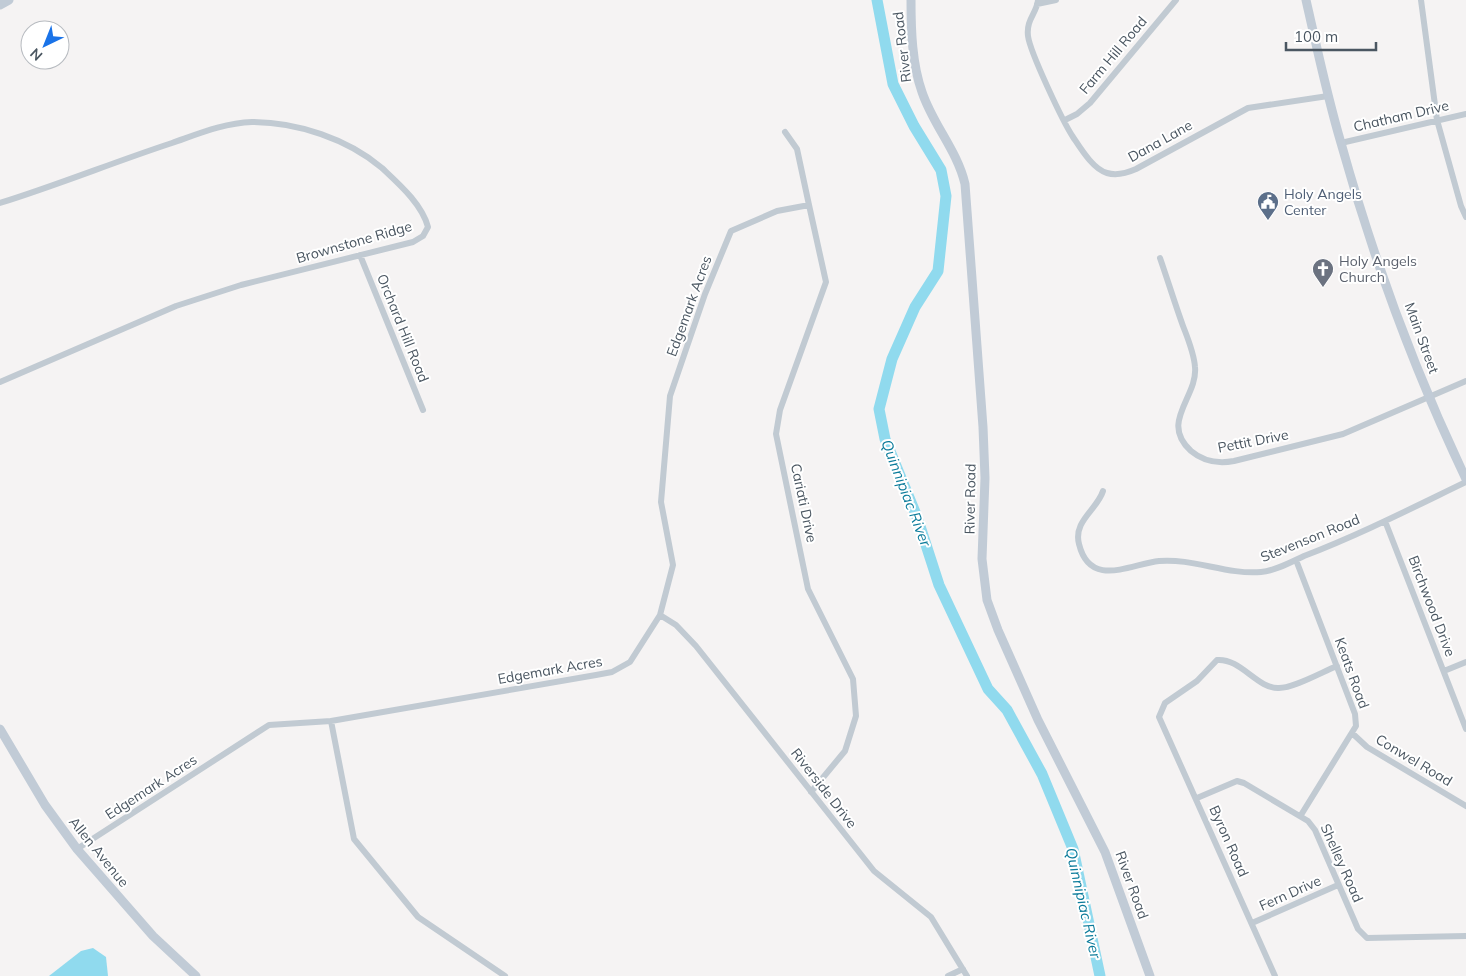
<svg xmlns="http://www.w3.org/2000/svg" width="1466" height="976" viewBox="0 0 1466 976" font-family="Mulish,sans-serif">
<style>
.water{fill:#90daee}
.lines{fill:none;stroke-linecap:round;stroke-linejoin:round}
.river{stroke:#90daee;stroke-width:11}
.street{stroke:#c1cad2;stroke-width:6}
.secondary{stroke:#c1cbd6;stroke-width:9}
.labels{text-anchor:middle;stroke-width:4;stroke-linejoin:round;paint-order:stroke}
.street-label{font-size:14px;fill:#4a5661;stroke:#fff}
.service-label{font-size:14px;fill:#4e5e75;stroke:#fff;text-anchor:start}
.worship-label{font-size:14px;fill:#5b616d;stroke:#fff;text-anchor:start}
.water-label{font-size:15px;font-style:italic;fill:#0c7c9b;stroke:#fff}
</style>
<rect width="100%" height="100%" fill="#f5f3f3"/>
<path class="water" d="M 93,948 L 106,957 L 108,976 L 49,976 L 81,951 Z"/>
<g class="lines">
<path class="river" d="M 877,0 L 893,84 L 914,126 L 941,170 L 946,196 L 938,271 L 915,307 L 892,359 L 879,409 L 885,439 L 917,517 L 939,585 L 988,689 L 1007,710 L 1042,774 L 1073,849 L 1100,976"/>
<path class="street" d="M 1038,0 C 1037,13 1026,19 1028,36 C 1030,52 1063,122 1073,137 C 1081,149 1093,169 1107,173 C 1117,176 1127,173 1136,169 L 1248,108 L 1328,96
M 1421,0 L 1437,120 L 1461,206 L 1466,217
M 1037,4 L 1056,0
M 1065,120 L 1077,114 L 1090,103 L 1176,0
M 1341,143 L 1466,114
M 0,203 C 58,185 114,162 172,143 C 198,134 224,123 252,122 C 297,122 348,139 382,168 C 399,184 422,204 428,227 L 423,236 L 413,242 L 241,285 L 176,306 L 0,382
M 809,205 L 826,282 L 780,410 L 776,434 L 808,589 L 853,679 L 856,716 L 845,751 L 811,792
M 360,255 L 423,410
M 1160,258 C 1168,281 1175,304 1183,326 C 1188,339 1194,353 1195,367 C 1198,397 1159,422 1191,451 C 1204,462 1218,464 1234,461 L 1343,434 L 1466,381
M 1103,491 C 1097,510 1073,521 1079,544 C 1090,589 1131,564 1159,561 C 1193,558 1227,575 1261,572 C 1275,571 1291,562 1304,556 C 1359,535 1412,508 1466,482
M 1385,521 L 1466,729
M 1296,560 L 1355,714 L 1356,726 L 1301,815
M 660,615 L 676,625 L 696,646 L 874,871 L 931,917 L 967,976
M 1444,671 L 1466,662
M 331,721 L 354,839 L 418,917 L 505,976
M 1352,733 L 1367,747 L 1466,806
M 1197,798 L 1237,781 L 1244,783 L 1308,821 L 1315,830 L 1358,929 L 1367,938 L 1466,936
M 77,849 L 269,725 L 331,721 L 596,675 L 612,672 L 630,662 L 660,615 L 673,565 L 661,502 L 670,396 L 705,294 L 731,231 L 777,211 L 809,205 L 797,149 L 785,132
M 1252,923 L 1338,885
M 948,976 L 963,969
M 1275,976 L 1159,717 L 1165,703 L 1197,681 L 1217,660 C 1241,658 1257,689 1279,688 C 1294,688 1322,672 1337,666"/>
<path class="secondary" d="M 911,0 C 911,30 912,64 922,92 C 933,125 957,150 965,184 L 983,427 L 985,478 L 982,559 L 987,600 L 998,630 L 1038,720 L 1105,852 L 1150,976
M 1306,0 C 1317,48 1327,96 1341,143 C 1373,258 1415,372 1466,479
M 0,5 L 9,0
M 0,729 L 45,805 L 77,849 L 153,936 L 196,976"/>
</g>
<defs>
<g id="civic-pin" transform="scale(1.125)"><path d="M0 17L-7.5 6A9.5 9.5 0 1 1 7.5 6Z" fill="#5c6f8a" stroke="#fff"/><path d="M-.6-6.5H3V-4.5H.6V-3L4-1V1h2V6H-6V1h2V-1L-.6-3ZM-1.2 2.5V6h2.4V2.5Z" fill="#fff"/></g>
<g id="church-pin" transform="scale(1.125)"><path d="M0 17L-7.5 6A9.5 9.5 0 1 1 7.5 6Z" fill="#6b7280" stroke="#fff"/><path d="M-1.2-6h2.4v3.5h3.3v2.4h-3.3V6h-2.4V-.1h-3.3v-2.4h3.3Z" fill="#fff"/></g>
</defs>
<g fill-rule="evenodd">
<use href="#civic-pin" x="1268" y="202"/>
<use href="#church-pin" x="1323" y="269"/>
</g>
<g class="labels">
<g class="street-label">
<text transform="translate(902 47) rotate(-97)" y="5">River Road</text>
<text transform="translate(1113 55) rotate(-50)" y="5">Farm Hill Road</text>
<text transform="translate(1401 116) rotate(-13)" y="5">Chatham Drive</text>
<text transform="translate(1160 141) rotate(-29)" y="5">Dana Lane</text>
<text transform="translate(354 242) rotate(-16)" y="5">Brownstone Ridge</text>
<text transform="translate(689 306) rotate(-70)" y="5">Edgemark Acres</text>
<text transform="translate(403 328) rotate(68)" y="5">Orchard Hill Road</text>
<text transform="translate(1422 338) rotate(70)" y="5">Main Street</text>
<text transform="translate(1253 441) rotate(-11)" y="5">Pettit Drive</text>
<text transform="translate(970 499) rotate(-89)" y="5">River Road</text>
<text transform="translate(804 503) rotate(78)" y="5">Cariati Drive</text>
<text transform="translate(1310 538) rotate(-22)" y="5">Stevenson Road</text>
<text transform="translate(1432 606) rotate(69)" y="5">Birchwood Drive</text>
<text transform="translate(550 670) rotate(-10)" y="5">Edgemark Acres</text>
<text transform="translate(1352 673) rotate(70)" y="5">Keats Road</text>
<text transform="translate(1414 760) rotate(31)" y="5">Conwel Road</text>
<text transform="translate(151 787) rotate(-33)" y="5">Edgemark Acres</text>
<text transform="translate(824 788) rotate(52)" y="5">Riverside Drive</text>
<text transform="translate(1229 841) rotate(66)" y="5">Byron Road</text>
<text transform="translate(99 852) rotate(51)" y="5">Allen Avenue</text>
<text transform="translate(1342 863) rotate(66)" y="5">Shelley Road</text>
<text transform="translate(1132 885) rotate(70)" y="5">River Road</text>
<text transform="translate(1290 893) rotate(-24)" y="5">Fern Drive</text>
</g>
<g class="service-label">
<text x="1284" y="199">Holy Angels<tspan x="1284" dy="16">Center</tspan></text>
</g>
<g class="worship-label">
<text x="1339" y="266">Holy Angels<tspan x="1339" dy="16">Church</tspan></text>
</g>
<g class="water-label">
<text transform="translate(906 493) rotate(69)" y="5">Quinnipiac River</text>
<text transform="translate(1083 903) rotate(77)" y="5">Quinnipiac River</text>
</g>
</g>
<g transform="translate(45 45) rotate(223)"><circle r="24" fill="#ffffff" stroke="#b7bbc0"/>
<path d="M0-4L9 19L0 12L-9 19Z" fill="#1a73e8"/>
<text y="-8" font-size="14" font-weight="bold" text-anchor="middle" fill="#4a5661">N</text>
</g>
<path d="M1286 42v8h90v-8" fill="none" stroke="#4a5661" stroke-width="2.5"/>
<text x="1294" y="42" font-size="15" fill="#4a5661" stroke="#ffffff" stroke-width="4" paint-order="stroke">100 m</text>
</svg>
